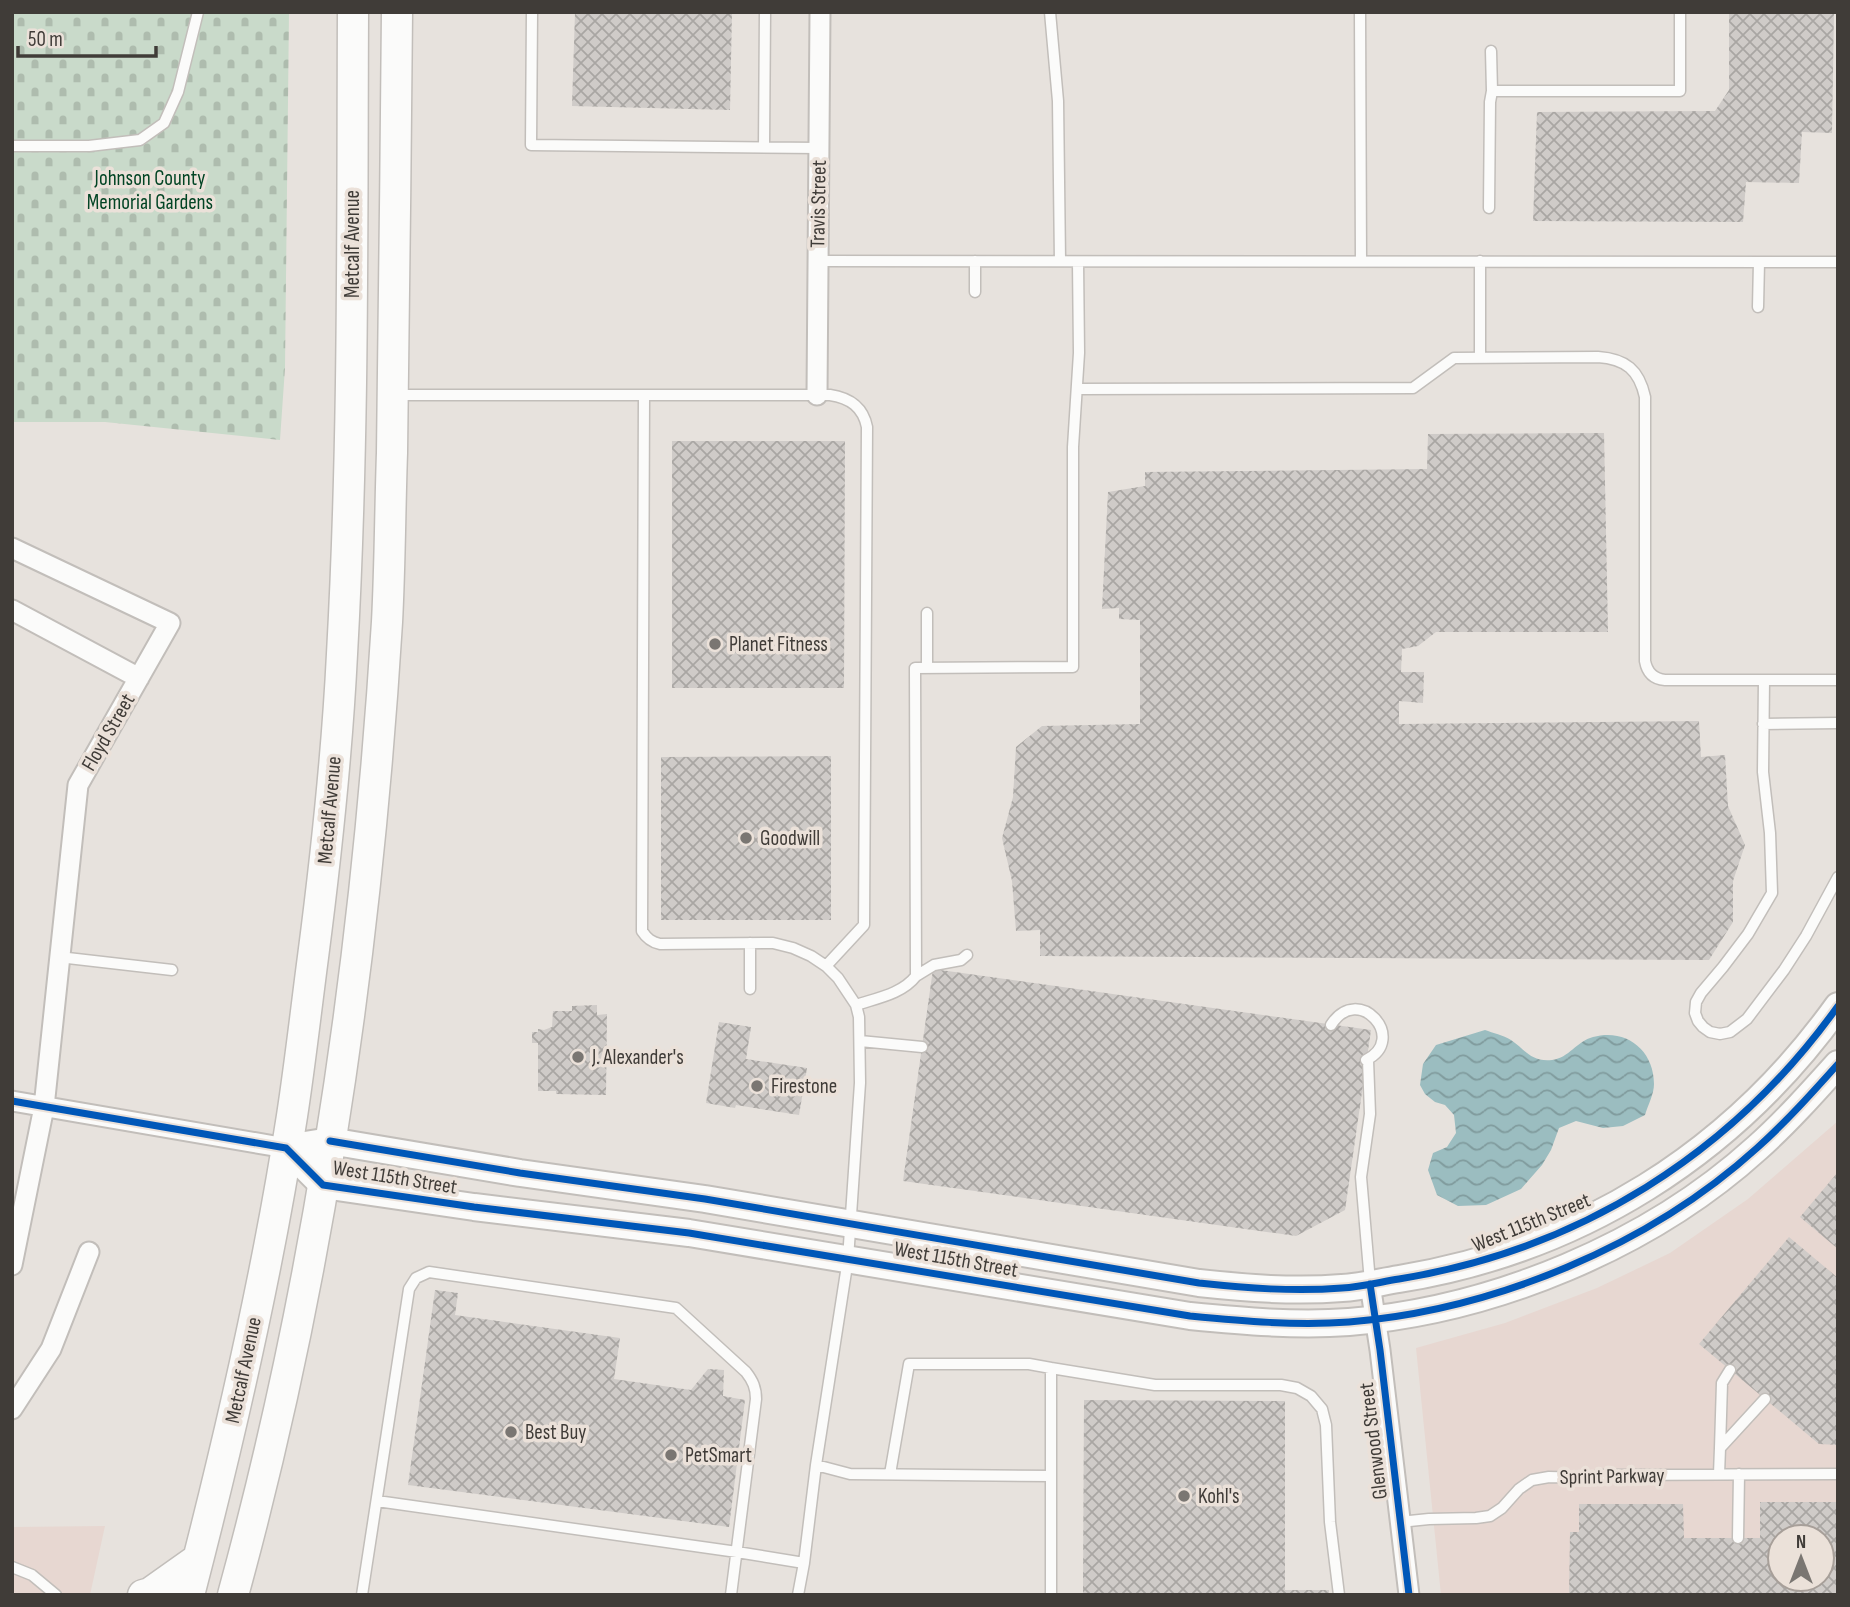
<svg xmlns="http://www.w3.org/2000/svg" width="1850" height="1607" viewBox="0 0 1850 1607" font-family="'Sofia Sans Condensed',sans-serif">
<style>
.commercial{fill:#e7d7d1;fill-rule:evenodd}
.cemetery{fill:url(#cemetery-stones)}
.water{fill:url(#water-waves)}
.building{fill:url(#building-cross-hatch);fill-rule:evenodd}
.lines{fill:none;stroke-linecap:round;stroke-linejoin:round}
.lane-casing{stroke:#c2beba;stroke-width:13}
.street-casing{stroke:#c2beba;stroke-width:23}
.secondary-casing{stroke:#c2beba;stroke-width:30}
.primary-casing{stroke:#c2beba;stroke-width:33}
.lane{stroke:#fbfbfa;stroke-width:10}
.street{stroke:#fbfbfa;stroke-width:19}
.secondary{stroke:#fbfbfa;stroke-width:26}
.primary{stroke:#fbfbfa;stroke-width:30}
.cycleway-casing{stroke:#ebe1d9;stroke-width:11}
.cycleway{stroke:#0057b8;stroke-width:7}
.poi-dot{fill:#7a7672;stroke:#ebe1d9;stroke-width:2.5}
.labels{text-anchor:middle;stroke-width:7;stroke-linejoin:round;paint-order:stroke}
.park-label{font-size:21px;fill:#024424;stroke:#ebe1d9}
.street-label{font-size:21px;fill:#403c38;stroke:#ebe1d9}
.poi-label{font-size:21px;fill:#403c38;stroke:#ebe1d9;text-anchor:start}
</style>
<defs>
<pattern id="cemetery-stones" width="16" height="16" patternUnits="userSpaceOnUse" patternTransform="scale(1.75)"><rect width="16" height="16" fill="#c9daca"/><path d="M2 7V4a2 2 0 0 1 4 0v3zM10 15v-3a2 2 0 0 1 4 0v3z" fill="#aebcae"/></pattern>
<pattern id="water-waves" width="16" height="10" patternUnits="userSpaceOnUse" patternTransform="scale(1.75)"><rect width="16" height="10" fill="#9bbdc0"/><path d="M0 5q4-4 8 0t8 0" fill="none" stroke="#809b9d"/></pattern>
<pattern id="building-cross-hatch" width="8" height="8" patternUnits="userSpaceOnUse" patternTransform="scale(1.75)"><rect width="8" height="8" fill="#cfcbc8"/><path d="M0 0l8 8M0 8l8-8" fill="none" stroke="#a9a6a3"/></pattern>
</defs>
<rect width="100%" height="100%" fill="#e7e2dd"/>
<path class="commercial" d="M 1838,1121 L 1838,1595 L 1441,1595 L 1416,1348 L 1505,1323 L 1597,1288 L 1670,1253 L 1748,1199 ZM 1780,1537 L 1822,1537 L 1822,1579 L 1780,1579 Z
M 105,1526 L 90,1595 L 12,1595 L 12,1527 Z"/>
<path class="cemetery" d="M 12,12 L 289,12 L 285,368 L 280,440 L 105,422 L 12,422 Z"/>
<path class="water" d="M 1485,1030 C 1493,1033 1503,1035 1511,1040 C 1526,1050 1530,1062 1552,1060 C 1569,1058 1577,1041 1593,1037 C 1626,1028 1654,1050 1654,1084 C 1654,1094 1648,1105 1645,1115 L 1623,1126 L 1603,1128 L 1576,1121 L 1559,1128 L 1551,1150 L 1542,1165 L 1521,1189 L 1486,1205 L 1458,1206 L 1437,1195 L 1428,1170 L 1433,1153 L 1447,1147 L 1456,1133 L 1454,1115 L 1445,1105 L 1435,1102 L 1425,1094 L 1420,1085 L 1423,1064 L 1436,1045 Z"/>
<path class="building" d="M 575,12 L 732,12 L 730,110 L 572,106 Z
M 1729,12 L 1834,12 L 1832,133 L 1802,132 L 1799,183 L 1746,182 L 1743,222 L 1533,221 L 1537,112 L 1715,111 L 1729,90 Z
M 1604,433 L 1608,632 L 1436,632 L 1418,646 L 1402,649 L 1401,672 L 1424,672 L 1423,703 L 1399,701 L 1399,724 L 1699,721 L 1701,757 L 1725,755 L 1728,806 L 1745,845 L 1733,881 L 1733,922 L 1709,960 L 1040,956 L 1040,930 L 1016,931 L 1012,881 L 1002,838 L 1013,797 L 1016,747 L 1042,726 L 1140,724 L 1140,620 L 1119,619 L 1119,608 L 1102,609 L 1108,492 L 1145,486 L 1145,472 L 1427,469 L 1428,434 Z
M 672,441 L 845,441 L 844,688 L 672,688 Z
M 831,756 L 831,920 L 661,920 L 661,757 Z
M 933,969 L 1371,1030 L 1345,1210 L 1296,1236 L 903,1181 Z
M 597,1005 L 597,1015 L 607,1014 L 606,1095 L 556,1094 L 556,1091 L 538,1091 L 538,1043 L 532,1043 L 532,1032 L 538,1032 L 538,1029 L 544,1030 L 552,1027 L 553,1011 L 572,1011 L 572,1006 Z
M 719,1022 L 751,1027 L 746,1059 L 807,1068 L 799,1115 L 736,1105 L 735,1108 L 706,1103 Z
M 1838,1172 L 1838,1249 L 1800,1217 Z
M 1789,1237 L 1838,1278 L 1838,1445 L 1819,1444 L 1699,1344 Z
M 435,1290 L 458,1293 L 455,1315 L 620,1338 L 614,1379 L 691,1390 L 708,1369 L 724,1370 L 723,1396 L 745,1400 L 729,1527 L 408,1485 Z
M 1084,1400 L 1285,1401 L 1285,1590 L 1329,1590 L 1329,1595 L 1083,1595 Z
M 1760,1502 L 1838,1502 L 1838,1595 L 1569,1595 L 1570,1532 L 1579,1532 L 1579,1504 L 1683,1504 L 1684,1538 L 1760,1538 ZM 1780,1537 L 1822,1537 L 1822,1579 L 1780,1579 Z"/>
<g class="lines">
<g class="lane-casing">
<path id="lane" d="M 532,12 L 531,145 L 819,148
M 1050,12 L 1058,101 L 1060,261
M 1360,12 L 1361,261
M 1491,51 L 1492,91
M 12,146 L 89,146 L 140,140 L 164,123 L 178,92 L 198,12
M 764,147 L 765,12
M 1489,208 L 1490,102 L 1492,91 L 1680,91 L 1680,12
M 818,261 L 1838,262
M 975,261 L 975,292
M 1480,261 L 1480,358
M 1758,307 L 1759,262
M 1078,389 L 1413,388 L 1454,358 L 1598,357 C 1626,359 1639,370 1645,397 L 1645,661 C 1647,672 1653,679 1665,680 L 1838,680
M 397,395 L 830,395 C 850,398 863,407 867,427 L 864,925 L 826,966
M 644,396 L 642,931 C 647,939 652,942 660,944 L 773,943 L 793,948 L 811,956 L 826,966 L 838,978 L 856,1005 L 859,1017 L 860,1083 L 848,1259 L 816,1465 L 804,1563 L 798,1595
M 927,668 L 927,613
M 1764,680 L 1763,772 L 1770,833 L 1772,893 L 1748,934 L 1723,967 L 1701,993 L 1696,1002 L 1695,1013 L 1698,1021 L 1703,1027 L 1710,1032 L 1720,1034 L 1730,1032 L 1747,1019 L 1784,970 L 1806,936 L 1838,877
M 1763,724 L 1838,723
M 750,943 L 750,989
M 59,957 L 172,970
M 916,976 L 934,965 L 961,960 L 967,955
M 856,1005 C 877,998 902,994 916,976 L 915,668 L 1073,667 L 1073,447 L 1079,353 L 1078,262
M 1331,1025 C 1358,982 1409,1039 1366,1060
M 860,1041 L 922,1047
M 1368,1060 L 1370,1114 L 1361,1177 L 1370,1282
M 1720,1448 L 1722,1383 L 1730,1370
M 816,1465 L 850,1474 L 1051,1476
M 890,1474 L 909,1364 L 1029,1364 L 1051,1368
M 1719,1474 L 1720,1448 L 1765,1399
M 377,1501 L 737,1552 L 804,1563
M 1400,1522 L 1429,1519 L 1476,1518 L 1490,1516 L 1502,1508 L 1519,1489 L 1532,1480 L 1549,1477 L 1586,1478 L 1601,1475 L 1838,1474
M 1738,1538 L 1739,1474
M 12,1567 L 32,1575 L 56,1595
M 362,1595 L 409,1289 L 416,1278 L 429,1272 L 676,1308 L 746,1372 C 753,1381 756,1388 756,1399 L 731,1595
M 1051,1595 L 1051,1368 L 1155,1385 L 1281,1385 L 1297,1388 L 1311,1396 L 1322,1409 L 1326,1425 L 1330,1522 L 1339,1595"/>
</g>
<g class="street-casing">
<path id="street" d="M 817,395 L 820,12
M 12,548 L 170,623 L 78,785 L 44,1107 L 12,1265
M 12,610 L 139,678
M 12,1101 L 286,1148
M 1370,1284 L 1380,1350 L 1409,1595
M 12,1409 L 51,1349 L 89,1252"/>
</g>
<g class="secondary-casing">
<path id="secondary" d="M 286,1148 L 330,1141 L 520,1173 L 705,1199 L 1199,1283 C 1246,1288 1294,1292 1342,1288 C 1361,1287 1380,1282 1399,1279 C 1579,1250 1732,1154 1838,1006
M 286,1148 L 323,1185 L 474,1207 L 689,1233 L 1190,1316 C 1242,1321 1296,1326 1349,1322 C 1494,1310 1649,1246 1757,1148 C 1786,1122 1812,1093 1838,1064"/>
</g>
<g class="primary-casing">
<path id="primary" d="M 143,1595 L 150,1593 L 198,1559
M 189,1595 C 230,1437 267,1278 292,1116 C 300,1064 306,1010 313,957 C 326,857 337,755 342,654 C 354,440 352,226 353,12
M 233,1595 C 320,1278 367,949 387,622 C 390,566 390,509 392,453 C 395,306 395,159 397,12"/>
</g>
<use href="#lane" class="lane"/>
<use href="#street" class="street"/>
<use href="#secondary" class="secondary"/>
<use href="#primary" class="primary"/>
<g class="cycleway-casing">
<path id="cycleway" d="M 12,1101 L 286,1148 L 323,1185 L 474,1207 L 689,1233 L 1190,1316 C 1242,1321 1296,1326 1349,1322 C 1494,1310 1649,1246 1757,1148 C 1786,1122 1812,1093 1838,1064
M 330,1141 L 520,1173 L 705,1199 L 1199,1283 C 1246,1288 1294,1292 1342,1288 C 1361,1287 1380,1282 1399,1279 C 1579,1250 1732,1154 1838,1006
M 1370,1284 L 1380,1350 L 1409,1595"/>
</g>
<use href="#cycleway" class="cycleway"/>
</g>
<g class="poi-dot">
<circle cx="715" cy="644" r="7"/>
<circle cx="746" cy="838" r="7"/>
<circle cx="578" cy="1057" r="7"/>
<circle cx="757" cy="1086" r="7"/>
<circle cx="511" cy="1432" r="7"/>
<circle cx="671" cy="1455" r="7"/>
<circle cx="1184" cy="1496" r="7"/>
</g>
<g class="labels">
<g class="park-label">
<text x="150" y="185">Johnson County<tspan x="150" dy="24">Memorial Gardens</tspan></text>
</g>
<g class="street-label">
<text transform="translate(818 204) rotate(-89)" y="7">Travis Street</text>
<text transform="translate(352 244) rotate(-90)" y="7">Metcalf Avenue</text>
<text transform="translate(108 732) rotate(-60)" y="7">Floyd Street</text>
<text transform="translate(329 810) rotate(-85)" y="7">Metcalf Avenue</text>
<text transform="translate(395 1177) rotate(9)" y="7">West 115th Street</text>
<text transform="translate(1531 1222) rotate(-22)" y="7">West 115th Street</text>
<text transform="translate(956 1259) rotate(10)" y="7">West 115th Street</text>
<text transform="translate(243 1370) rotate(-78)" y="7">Metcalf Avenue</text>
<text transform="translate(1373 1441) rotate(-97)" y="7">Glenwood Street</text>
<text transform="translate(1612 1476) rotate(-1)" y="7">Sprint Parkway</text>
</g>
<g class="poi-label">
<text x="729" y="651">Planet Fitness</text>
<text x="760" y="845">Goodwill</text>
<text x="592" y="1064">J. Alexander's</text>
<text x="771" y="1093">Firestone</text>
<text x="525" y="1439">Best Buy</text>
<text x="685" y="1462">PetSmart</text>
<text x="1198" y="1503">Kohl's</text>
</g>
</g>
<rect width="1850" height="1607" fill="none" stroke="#403c38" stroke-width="28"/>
<g transform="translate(1801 1558)"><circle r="33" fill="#ebe1d9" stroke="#a79f99" stroke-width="2"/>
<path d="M0-5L12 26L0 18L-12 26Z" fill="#7a7672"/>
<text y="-10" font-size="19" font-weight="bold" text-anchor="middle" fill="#403c38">N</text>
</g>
<path d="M18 46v10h138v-10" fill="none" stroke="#403c38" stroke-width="3.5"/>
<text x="28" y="46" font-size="21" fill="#403c38" stroke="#ebe1d9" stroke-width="5" paint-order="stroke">50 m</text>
</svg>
